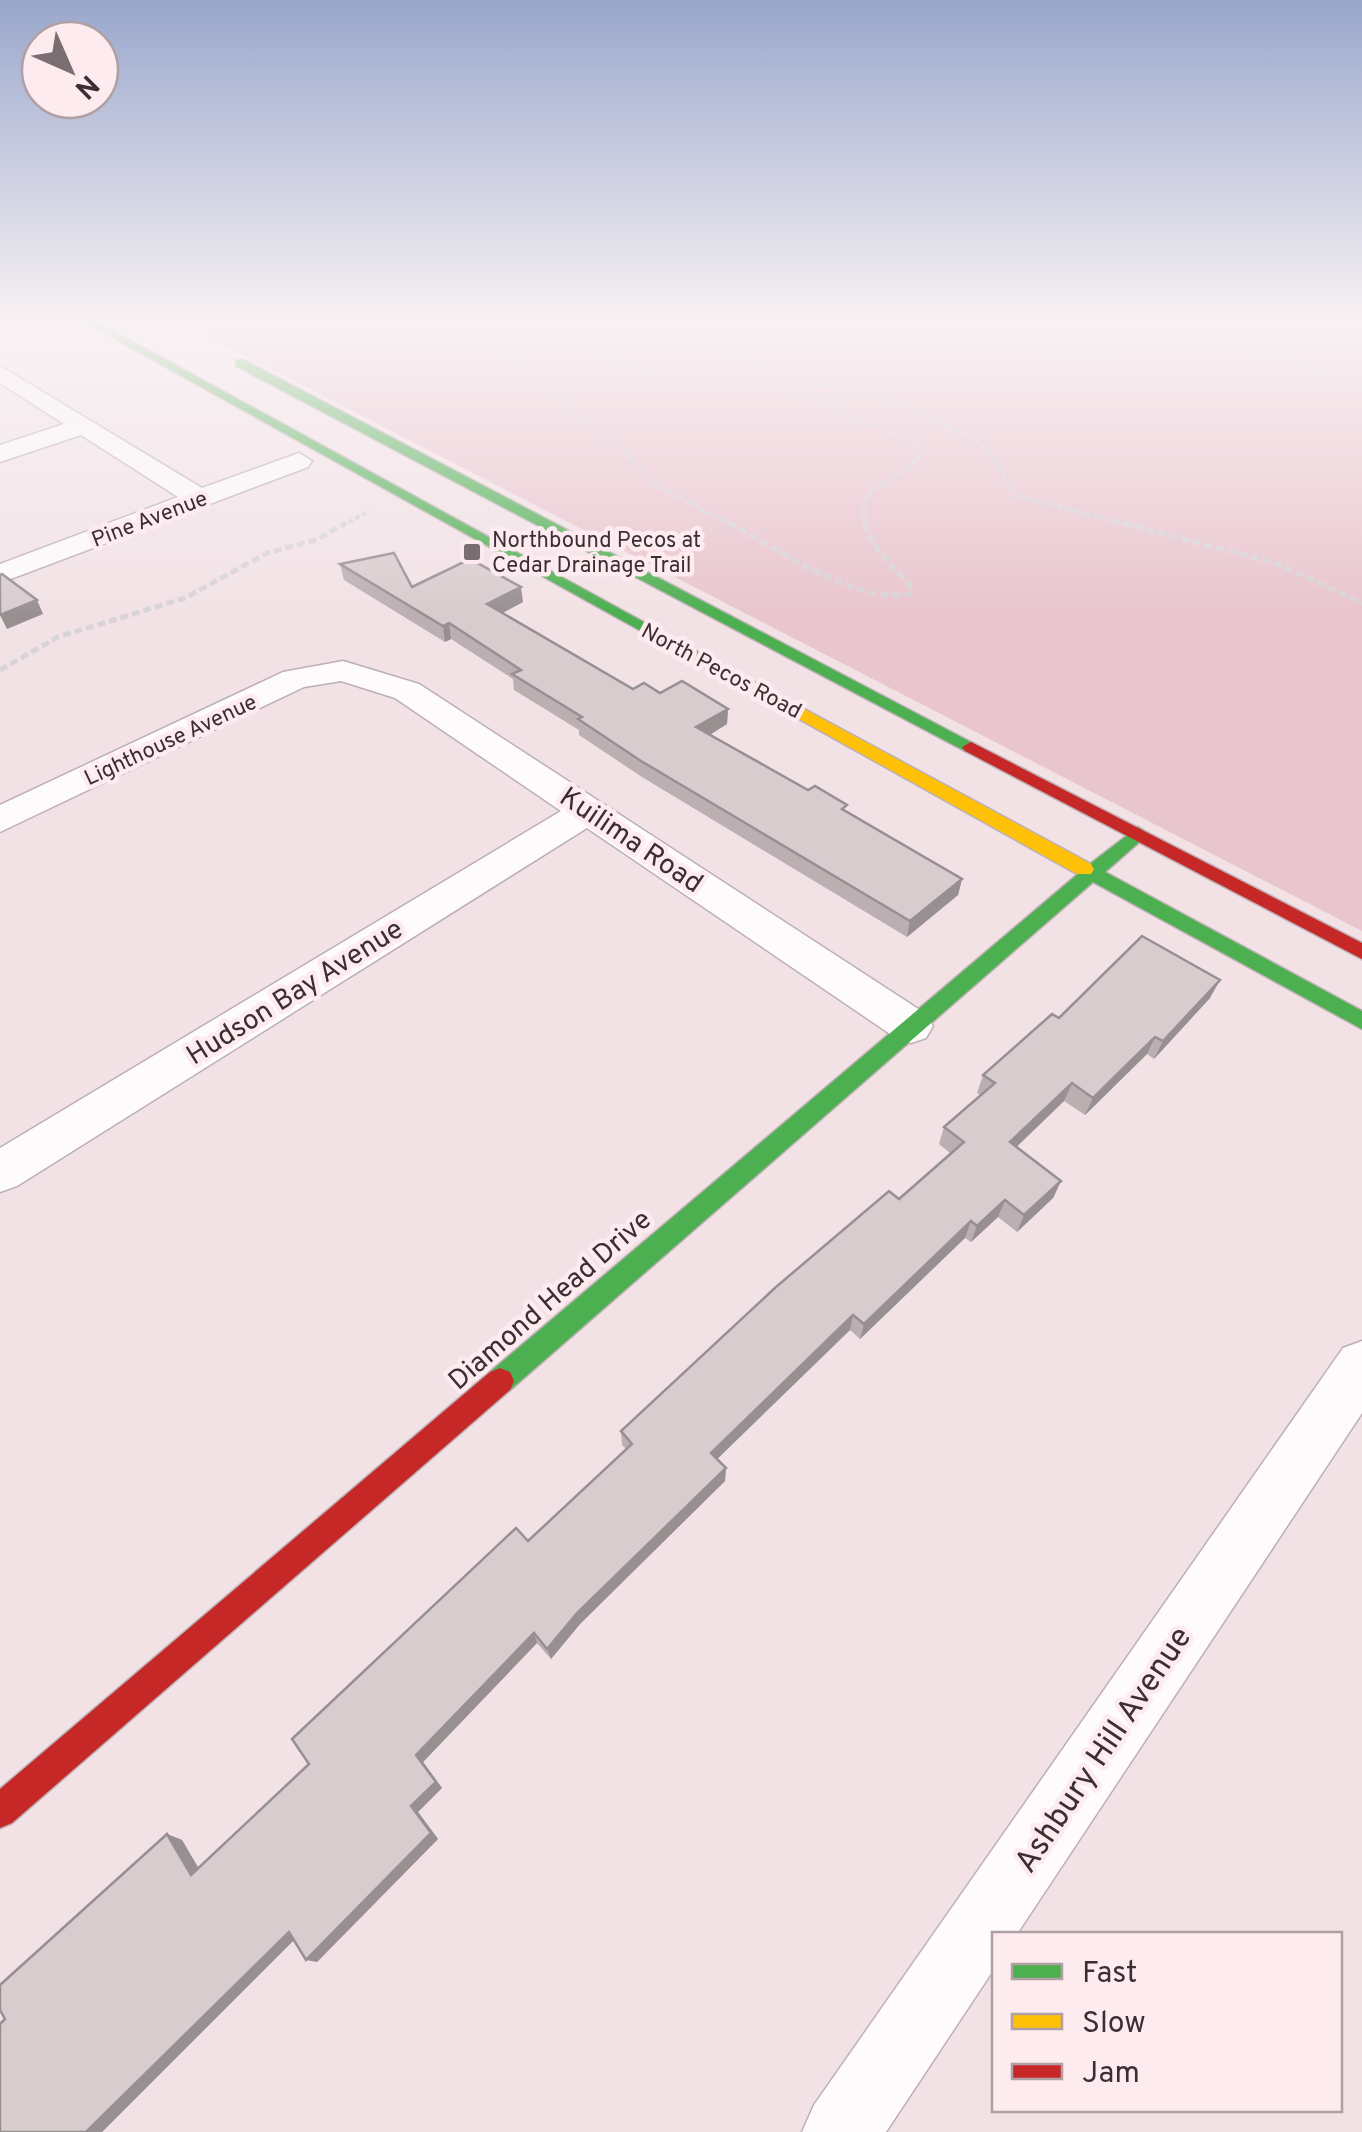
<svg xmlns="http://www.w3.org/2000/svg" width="1362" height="2132" viewBox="0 0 1362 2132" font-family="Overpass,sans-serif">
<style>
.green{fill:#e9c5ce}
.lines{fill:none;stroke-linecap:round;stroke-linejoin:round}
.street-casing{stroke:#bdb0b4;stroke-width:3}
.fast-casing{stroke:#bdb0b4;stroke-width:3}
.slow-casing{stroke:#bdb0b4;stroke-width:3}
.jam-casing{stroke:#bdb0b4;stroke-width:3}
.path-far1{stroke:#d8d4d5;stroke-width:4;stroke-dasharray:5 2.5;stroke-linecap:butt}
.path{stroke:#d8d4d5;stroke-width:5;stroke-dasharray:8 4;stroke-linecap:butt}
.street{fill:#fdfbfb;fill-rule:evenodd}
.fast{fill:#4caf50;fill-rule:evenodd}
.slow{fill:#ffc107;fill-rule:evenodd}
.jam{fill:#c62828;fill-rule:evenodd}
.wall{fill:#bbafb2}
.shaded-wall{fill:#988f91}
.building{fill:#d9cccf;stroke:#988f91;stroke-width:2.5}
.poi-dot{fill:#7b6e71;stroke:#feebf0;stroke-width:4}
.labels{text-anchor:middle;stroke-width:9;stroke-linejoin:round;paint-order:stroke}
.far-street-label{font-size:22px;fill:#3b2f32;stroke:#feebf0}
.far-poi-label{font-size:22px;fill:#3b2f32;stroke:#feebf0;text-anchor:start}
.street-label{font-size:28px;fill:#3b2f32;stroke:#feebf0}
.near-street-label{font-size:32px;fill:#3b2f32;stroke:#feebf0}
</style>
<rect width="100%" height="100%" fill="#f2e2e6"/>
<path class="green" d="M 172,318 L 1362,318 L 1362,931 Z"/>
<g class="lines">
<g class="street-casing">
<path id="street" d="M 0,366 L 202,488 L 299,453 L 312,461 L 308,467 L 0,583 L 0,564 L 178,497 L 81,435 L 0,462 L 0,445 L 64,424 L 0,383 Z
M 343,661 L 419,684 L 926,1014 L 933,1026 L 926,1038 L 911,1043 L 896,1038 L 587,828 L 17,1186 L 0,1192 L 0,1148 L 561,811 L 395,698 L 341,681 L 304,687 L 0,832 L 0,805 L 283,672 Z
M 1362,1341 L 1362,1413 L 1017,1934 L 994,1934 L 994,1969 L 886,2132 L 802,2132 L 814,2105 L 1343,1348 Z"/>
</g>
<g class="fast-casing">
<path id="fast" d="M 77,318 L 90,318 L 729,669 L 715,672 Z
M 236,360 L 244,360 L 980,747 L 971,752 L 965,751 L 236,366 Z
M 1138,827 L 1147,833 L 1145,837 L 1105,872 L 1362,1011 L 1362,1029 L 1093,882 L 510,1390 L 500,1394 L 490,1390 L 486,1381 L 490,1372 L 1078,874 L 1074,869 L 1077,864 L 1090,864 Z"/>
</g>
<g class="slow-casing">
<path id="slow" d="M 721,664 L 1091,864 L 1094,869 L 1091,874 L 1077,874 L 715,672 L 715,666 Z"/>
</g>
<g class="jam-casing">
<path id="jam" d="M 971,742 L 1362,943 L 1362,959 L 965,751 L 962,747 Z
M 500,1368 L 510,1372 L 514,1381 L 510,1390 L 12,1823 L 0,1828 L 0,1789 L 490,1372 Z"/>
</g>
<path class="path-far1" d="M 485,318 L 515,363 L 550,385 L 575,418 L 624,451 L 653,484 L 734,526
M 599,318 L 627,326 L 638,336 L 608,355 C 642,384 692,372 734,377 C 792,384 861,421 916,443 L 922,448 C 914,476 880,478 864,500 L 864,526
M 679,318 L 723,348 L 778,375 L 881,398 L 970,437 L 985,447 L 1015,495 L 1133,526
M 954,318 C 988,330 1020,349 1056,353 C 1100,358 1142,343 1186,341 C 1249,338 1306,364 1362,389
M 342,526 L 369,511"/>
<path class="path" d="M 729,523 C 778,549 854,603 909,594 L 912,588 L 874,545 L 864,523
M 1123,523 L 1278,564 L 1362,603
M 0,670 L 58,637 L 185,598 L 267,553 L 316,540 L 346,523"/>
<use href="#street" class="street"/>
<use href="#fast" class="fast"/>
<use href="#slow" class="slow"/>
<use href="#jam" class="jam"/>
</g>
<path class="wall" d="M 340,564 L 412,587 L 523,602 L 503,613 L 633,689 L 660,693 L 728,709 L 727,724 L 710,735 L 846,811 L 962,879 L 958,895 L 907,937 L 642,777 L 579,735 L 579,730 L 514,690 L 513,679 L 451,639 L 445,642 L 344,580 Z
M 1210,998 L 1154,1059 L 1147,1054 L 1085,1115 L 1064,1101 L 1016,1147 L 1061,1181 L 1053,1198 L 1017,1232 L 998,1217 L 971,1242 L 965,1238 L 860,1339 L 850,1330 L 717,1459 L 726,1468 L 725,1481 L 580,1624 L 551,1659 L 537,1643 L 423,1762 L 442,1788 L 418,1812 L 438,1839 L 317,1962 L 294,1940 L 102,2132 L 0,2132 L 167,1834 L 182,1840 L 198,1868 L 309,1764 L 528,1541 L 626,1449 L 622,1445 L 621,1431 L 899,1199 L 951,1154 L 939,1144 L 944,1127 L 981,1095 L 977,1093 L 983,1075 L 1059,1018 Z"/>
<path class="shaded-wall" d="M 521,587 L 523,602 L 490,619 L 487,604 Z
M 37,600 L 43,614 L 7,629 L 0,615 Z
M 449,623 L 451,639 L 445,642 L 443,626 Z
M 728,709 L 727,724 L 696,743 L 696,727 Z
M 962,879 L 958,895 L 907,937 L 910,921 Z
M 1220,980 L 1210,998 L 1154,1059 L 1163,1041 Z
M 1155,1037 L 1147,1054 L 1085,1115 L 1093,1098 Z
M 1072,1083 L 1064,1101 L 1003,1160 L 1010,1142 Z
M 1061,1181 L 1053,1198 L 1017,1232 L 1024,1215 Z
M 1005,1200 L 998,1217 L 971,1242 L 977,1226 Z
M 971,1221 L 965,1238 L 860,1339 L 864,1324 Z
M 853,1315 L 850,1330 L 710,1466 L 711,1453 Z
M 726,1468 L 725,1481 L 580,1624 L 551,1659 L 547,1649 L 577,1613 Z
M 534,1633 L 537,1643 L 423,1762 L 442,1788 L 418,1812 L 438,1839 L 317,1962 L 306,1960 L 411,1806 L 416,1755 Z
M 167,1834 L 182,1840 L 205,1879 L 191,1875 Z
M 289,1932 L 300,1934 L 102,2132 L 86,2132 Z"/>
<path class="building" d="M 394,553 L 412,587 L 470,559 L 521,587 L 487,604 L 633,689 L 644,683 L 660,693 L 682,681 L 728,709 L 696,727 L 808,790 L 815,786 L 847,805 L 842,809 L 962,879 L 910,921 L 641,761 L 578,719 L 582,717 L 512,674 L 521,670 L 449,623 L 443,626 L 340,564 Z
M 2,574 L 37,600 L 0,615 L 0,575 Z
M 1142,936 L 1220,980 L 1163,1041 L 1155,1037 L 1093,1098 L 1072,1083 L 1010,1142 L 1061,1181 L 1024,1215 L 1005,1200 L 977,1226 L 971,1221 L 864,1324 L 853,1315 L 711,1453 L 726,1468 L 577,1613 L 547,1649 L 534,1633 L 416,1755 L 436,1782 L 411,1806 L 431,1833 L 306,1960 L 289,1932 L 86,2132 L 0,2132 L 0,2024 L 5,2019 L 0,2010 L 0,1985 L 167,1834 L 191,1875 L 309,1764 L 292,1739 L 516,1528 L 528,1541 L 632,1444 L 621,1431 L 776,1287 L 889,1191 L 899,1199 L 964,1142 L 944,1127 L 995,1083 L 983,1075 L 1052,1014 L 1059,1018 Z"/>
<linearGradient id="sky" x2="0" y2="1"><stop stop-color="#99a7cc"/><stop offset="0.52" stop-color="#f9f2f4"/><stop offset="1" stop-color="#f9f2f4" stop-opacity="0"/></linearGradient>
<rect width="1362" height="616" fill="url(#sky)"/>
<rect class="poi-dot" x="462" y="542" width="20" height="20" rx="5"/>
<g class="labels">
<g class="far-street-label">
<text transform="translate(149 518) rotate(-21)" y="8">Pine Avenue</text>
<text transform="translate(722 670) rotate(28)" y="8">North Pecos Road</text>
<text transform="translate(170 739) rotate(-25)" y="8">Lighthouse Avenue</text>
</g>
<g class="far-poi-label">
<text x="492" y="547">Northbound Pecos at<tspan x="492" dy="25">Cedar Drainage Trail</tspan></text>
</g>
<g class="street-label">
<text transform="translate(632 839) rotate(34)" y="10">Kuilima Road</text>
<text transform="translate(294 991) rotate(-32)" y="10">Hudson Bay Avenue</text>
<text transform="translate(549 1299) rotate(-41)" y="10">Diamond Head Drive</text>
</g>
<g class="near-street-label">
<text transform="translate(1102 1749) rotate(-56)" y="11">Ashbury Hill Avenue</text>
</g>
</g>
<rect x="992" y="1932" width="350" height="180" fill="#feebf0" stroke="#b0a0a4" stroke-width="2.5"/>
<rect x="1012" y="1964" width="50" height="15" fill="#4caf50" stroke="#b0a0a4" stroke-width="2.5"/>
<text x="1082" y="1982" font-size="30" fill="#3b2f32">Fast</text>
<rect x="1012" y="2014" width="50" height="15" fill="#ffc107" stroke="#b0a0a4" stroke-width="2.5"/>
<text x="1082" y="2032" font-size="30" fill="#3b2f32">Slow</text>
<rect x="1012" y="2064" width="50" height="15" fill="#c62828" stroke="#b0a0a4" stroke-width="2.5"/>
<text x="1082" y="2082" font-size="30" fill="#3b2f32">Jam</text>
<g transform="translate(70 70) rotate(135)"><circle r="48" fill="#feebf0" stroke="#b0a0a4" stroke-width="2.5"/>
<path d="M0-8L18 38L0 25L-18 38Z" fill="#7b6e71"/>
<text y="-15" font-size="28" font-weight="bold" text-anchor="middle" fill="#3b2f32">N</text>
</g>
</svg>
